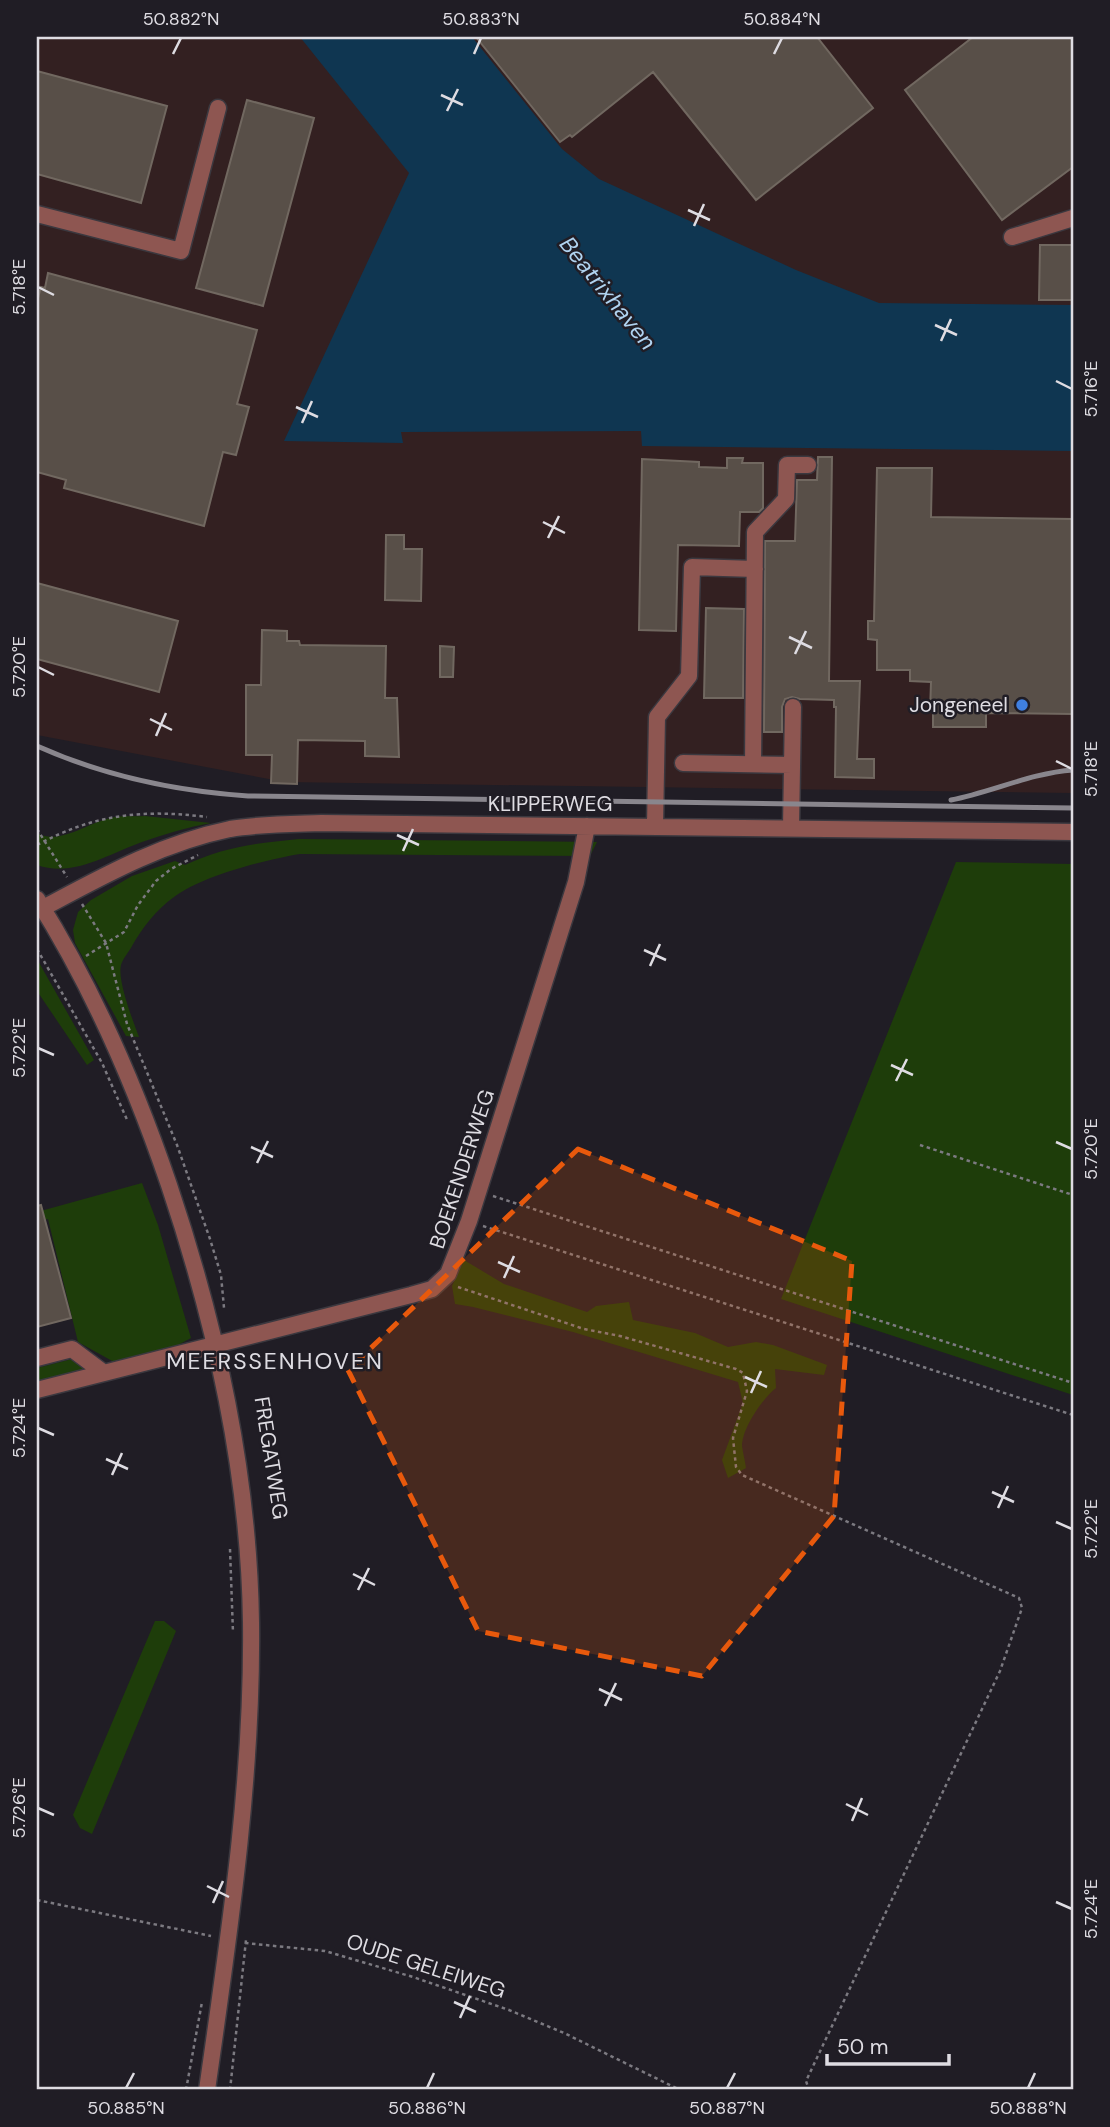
<svg xmlns="http://www.w3.org/2000/svg" width="1110" height="2127" viewBox="0 0 1110 2127" font-family="'DM Sans',sans-serif">
<style>
.industrial{fill:#332021}
.green{fill:#1e3d0a}
.water{fill:#0f3651}
.building{fill:#584f48;stroke:#716860;stroke-width:2}
.lines{fill:none;stroke-linecap:round;stroke-linejoin:round}
.minor-casing{stroke:#3b383f;stroke-width:19}
.path{stroke:#7c7a81;stroke-width:2.5;stroke-dasharray:3.5 3.5;stroke-linecap:butt}
.minor{stroke:#8e5651;stroke-width:16}
.rail{stroke:#89868d;stroke-width:5}
.marked{fill:#e8590c;fill-opacity:0.2;stroke:#e8590c;stroke-width:5;stroke-dasharray:14 9;stroke-linejoin:round}
.ticks{fill:none;stroke:#dedce2;stroke-width:2.5}
.shop-dot{fill:#3f7fe0;stroke:#201d25;stroke-width:2.5}
.labels{text-anchor:middle;stroke-width:5;stroke-linejoin:round;paint-order:stroke}
.poi-label{font-size:21px;fill:#dedce2;stroke:#201d25;text-anchor:end}
.street-label{font-size:21px;fill:#dedce2;stroke:#201d25}
.water-label{font-size:23px;font-style:italic;fill:#b0d3f0;stroke:#201d25}
.neighbourhood-label{font-size:23px;letter-spacing:2px;fill:#dedce2;stroke:#201d25}
.neatline{fill:none;stroke:#dedce2;stroke-width:2.5}
.ticks-label{font-size:18px;text-anchor:middle;fill:#dedce2}
</style>
<rect width="100%" height="100%" fill="#201d25"/>
<path class="industrial" d="M 37,37 L 1073,37 L 1073,793 L 285,782 L 37,735 Z"/>
<path class="green" d="M 145,816 L 211,823 C 188,827 165,834 142,842 C 108,854 73,878 37,865 L 37,833 C 59,846 89,822 111,818 C 122,815 134,817 145,816 Z
M 299,839 L 597,842 L 590,856 L 300,854 C 264,860 202,876 174,897 C 157,909 142,928 132,946 C 129,952 123,958 121,965 C 117,980 133,1021 139,1037 L 126,1036 L 75,943 L 73,930 L 78,912 L 91,900 L 132,876 L 175,861 L 185,865 C 224,847 257,843 299,839 Z
M 956,862 L 1073,864 L 1073,1395 L 781,1299 Z
M 37,959 L 94,1060 L 87,1065 L 37,991 Z
M 142,1183 L 158,1225 L 191,1338 L 178,1345 L 114,1362 L 78,1342 L 48,1219 L 37,1222 L 37,1212 Z
M 464,1260 L 504,1284 L 587,1312 L 596,1306 L 629,1302 L 633,1320 L 695,1333 L 728,1347 L 756,1342 L 773,1345 L 827,1365 L 824,1375 L 775,1369 L 776,1388 C 763,1398 742,1428 742,1446 C 743,1453 745,1461 746,1468 L 728,1478 L 722,1460 L 743,1403 L 738,1382 L 573,1332 L 473,1307 L 455,1304 L 452,1286 Z
M 76,1358 L 92,1370 L 37,1384 L 37,1368 Z
M 155,1621 L 164,1621 L 176,1631 L 92,1834 L 80,1828 L 73,1815 Z"/>
<path class="water" d="M 300,37 L 472,37 L 562,149 L 599,179 L 796,270 L 879,303 L 1073,305 L 1073,451 L 642,446 L 641,431 L 401,432 L 403,443 L 284,441 L 409,173 Z"/>
<path class="building" d="M 476,37 L 817,37 L 873,108 L 756,200 L 653,72 L 572,137 L 570,135 L 560,142 Z
M 973,37 L 1073,37 L 1073,167 L 1002,220 L 905,90 Z
M 37,71 L 167,106 L 141,203 L 37,174 Z
M 247,100 L 314,118 L 263,306 L 196,288 Z
M 1040,245 L 1073,245 L 1073,300 L 1039,300 Z
M 48,273 L 257,330 L 237,404 L 249,407 L 236,455 L 223,452 L 204,526 L 64,488 L 66,480 L 37,472 L 37,302 L 41,287 L 45,288 Z
M 818,457 L 832,457 L 829,681 L 860,681 L 857,759 L 874,759 L 874,778 L 835,777 L 836,707 L 834,707 L 834,700 L 800,699 L 792,697 L 785,699 L 782,707 L 782,732 L 764,732 L 765,541 L 795,541 L 797,480 L 817,480 Z
M 727,458 L 743,458 L 742,463 L 763,463 L 763,508 L 759,512 L 740,512 L 739,546 L 678,545 L 676,631 L 639,630 L 642,459 L 699,462 L 699,467 L 727,468 Z
M 877,468 L 932,468 L 931,517 L 1073,519 L 1073,714 L 986,713 L 986,727 L 933,727 L 933,712 L 930,712 L 931,682 L 910,681 L 910,670 L 877,670 L 877,640 L 868,639 L 868,621 L 874,621 Z
M 386,535 L 404,535 L 404,549 L 422,549 L 421,601 L 385,600 Z
M 37,583 L 178,621 L 159,692 L 37,659 Z
M 706,608 L 744,609 L 743,698 L 704,698 Z
M 262,630 L 287,631 L 287,641 L 299,641 L 300,645 L 386,646 L 385,698 L 397,698 L 399,757 L 365,756 L 365,741 L 298,740 L 297,784 L 271,783 L 272,755 L 246,755 L 246,685 L 261,685 Z
M 440,646 L 454,647 L 453,677 L 440,677 Z
M 41,1205 L 71,1318 L 37,1327 L 37,1206 Z"/>
<g class="lines">
<g class="minor-casing">
<path id="minor" d="M 37,214 L 181,251 L 218,108
M 1012,237 L 1073,218
M 683,763 L 792,765
M 753,764 L 755,532 L 786,499 L 787,465 L 808,465
M 655,826 L 657,717 L 689,676 L 692,567 L 755,569
M 791,828 L 793,707
M 37,899 C 93,988 135,1085 169,1185 C 216,1325 249,1473 251,1622 C 253,1779 229,1935 207,2090
M 43,908 C 103,876 162,843 230,829 C 259,824 291,824 321,823 L 1073,832
M 37,1358 L 72,1349 L 104,1373
M 37,1390 L 411,1295 L 432,1289 L 448,1274 L 469,1221 L 576,882 L 587,826"/>
</g>
<path class="path" d="M 37,829 L 67,877
M 37,845 C 95,814 142,809 207,817
M 82,904 L 106,943 L 127,1024 L 177,1145 L 210,1239 L 221,1275 L 224,1308
M 37,949 L 102,1063 L 128,1122
M 86,956 L 124,932 L 138,905 L 156,881 L 171,869 L 198,855
M 920,1145 L 1073,1195
M 493,1196 L 1073,1383
M 483,1226 L 1073,1415
M 458,1287 L 584,1329 L 620,1336 L 736,1369 L 743,1373 L 747,1391 L 733,1438 L 736,1467 L 742,1475 L 1019,1598 L 1022,1608 L 1000,1671 L 806,2081 L 809,2090
M 230,1549 L 233,1633
M 37,1900 L 211,1936
M 245,1943 L 325,1951 L 413,1977 L 509,2010 L 564,2033 L 680,2090
M 186,2090 L 202,2002
M 230,2090 L 246,1940"/>
<use href="#minor" class="minor"/>
<path class="rail" d="M 37,746 C 104,776 175,791 248,796 L 1073,808
M 951,800 C 992,792 1031,773 1073,770"/>
</g>
<path class="marked" d="M 578,1149 L 852,1261 L 834,1516 L 702,1676 L 478,1631 L 348,1370 Z"/>
<path class="ticks" d="M 173,54 L 181,38M 474,54 L 481,38M 774,54 L 782,38M 441,95 L 463,105M 447,111 L 458,89M 688,210 L 710,220M 694,226 L 704,204M 38,287 L 54,295M 935,325 L 957,335M 941,341 L 951,319M 1056,381 L 1072,389M 296,407 L 318,417M 302,423 L 312,401M 543,522 L 565,533M 548,538 L 559,516M 789,637 L 812,648M 795,654 L 806,631M 38,667 L 54,675M 150,719 L 172,730M 156,736 L 166,713M 1056,761 L 1072,769M 397,835 L 419,845M 403,851 L 413,829M 644,950 L 666,960M 650,966 L 660,944M 38,1048 L 54,1055M 891,1065 L 913,1075M 896,1081 L 907,1059M 1056,1142 L 1072,1149M 251,1147 L 273,1157M 257,1163 L 268,1141M 498,1262 L 520,1272M 504,1278 L 514,1256M 745,1377 L 767,1387M 751,1393 L 761,1371M 38,1428 L 54,1435M 106,1459 L 128,1469M 112,1475 L 122,1453M 992,1492 L 1014,1502M 998,1508 L 1008,1486M 1056,1522 L 1072,1529M 353,1574 L 375,1585M 358,1590 L 369,1568M 599,1689 L 622,1700M 605,1706 L 616,1683M 846,1804 L 868,1815M 38,1808 L 54,1815M 852,1821 L 862,1798M 207,1886 L 229,1897M 1056,1902 L 1072,1909M 213,1903 L 223,1881M 454,2002 L 476,2012M 460,2018 L 470,1996M 126,2088 L 134,2073M 427,2088 L 434,2073M 727,2088 L 735,2073M 1028,2088 L 1035,2073"/>
<circle class="shop-dot" cx="1022" cy="705" r="7"/>
<g class="labels">
<g class="poi-label">
<text x="1008" y="712">Jongeneel</text>
</g>
<g class="street-label">
<text x="550" y="811">KLIPPERWEG</text>
<text transform="translate(462 1169) rotate(-72)" y="7">BOEKENDERWEG</text>
<text transform="translate(271 1458) rotate(81)" y="7">FREGATWEG</text>
<text transform="translate(426 1966) rotate(18)" y="7">OUDE GELEIWEG</text>
</g>
<g class="water-label">
<text transform="translate(608 293) rotate(51)" y="8">Beatrixhaven</text>
</g>
<g class="neighbourhood-label">
<text x="275" y="1369">MEERSSENHOVEN</text>
</g>
</g>
<rect width="1110" height="2127" fill="none" stroke="#201d25" stroke-width="77"/>
<path d="M827 2054v10h122v-10" fill="none" stroke="#dedce2" stroke-width="3.5"/>
<text x="837" y="2054" font-size="21" fill="#dedce2" stroke="#201d25" stroke-width="5" paint-order="stroke">50 m</text>
<rect x="38" y="38" width="1034" height="2050" class="neatline"/>
<g class="ticks-label">
<text x="181" y="25">50.882°N</text>
<text x="481" y="25">50.883°N</text>
<text x="782" y="25">50.884°N</text>
<text transform="translate(19 287) rotate(-90)" y="6">5.718°E</text>
<text transform="translate(1091 389) rotate(-90)" y="6">5.716°E</text>
<text transform="translate(19 667) rotate(-90)" y="6">5.720°E</text>
<text transform="translate(1091 769) rotate(-90)" y="6">5.718°E</text>
<text transform="translate(19 1048) rotate(-90)" y="6">5.722°E</text>
<text transform="translate(1091 1149) rotate(-90)" y="6">5.720°E</text>
<text transform="translate(19 1428) rotate(-90)" y="6">5.724°E</text>
<text transform="translate(1091 1529) rotate(-90)" y="6">5.722°E</text>
<text transform="translate(19 1808) rotate(-90)" y="6">5.726°E</text>
<text transform="translate(1091 1909) rotate(-90)" y="6">5.724°E</text>
<text x="126" y="2114">50.885°N</text>
<text x="427" y="2114">50.886°N</text>
<text x="727" y="2114">50.887°N</text>
<text x="1028" y="2114">50.888°N</text>
</g>
</svg>
